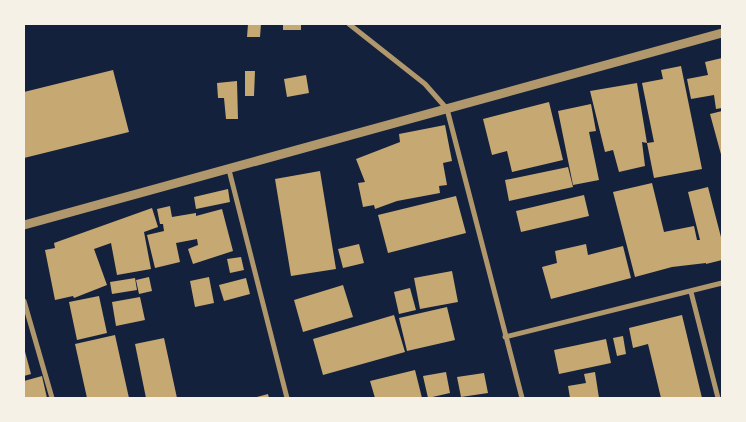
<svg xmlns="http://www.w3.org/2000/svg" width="746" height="422" viewBox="0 0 746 422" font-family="Rubik,sans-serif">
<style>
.building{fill:#c6a872}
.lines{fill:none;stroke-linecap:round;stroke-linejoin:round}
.minor{stroke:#b1986c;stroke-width:5}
.tertiary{stroke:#b1986c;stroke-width:9}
</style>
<rect width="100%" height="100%" fill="#14213d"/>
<path class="building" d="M 248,24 L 261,24 L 260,37 L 247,37 Z
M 283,24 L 301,24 L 301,30 L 283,30 Z
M 722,58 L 722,108 L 716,109 L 714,95 L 691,99 L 687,79 L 708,75 L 705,62 Z
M 681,66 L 702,169 L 654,178 L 647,143 L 642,142 L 645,166 L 619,172 L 613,150 L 605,152 L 590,91 L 637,83 L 647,143 L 654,142 L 642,83 L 663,79 L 661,70 Z
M 113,70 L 129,132 L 24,158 L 24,92 Z
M 245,71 L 255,71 L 254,96 L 245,96 Z
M 306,75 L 309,93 L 287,97 L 284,79 Z
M 237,81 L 238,119 L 226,119 L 224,98 L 218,98 L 217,83 Z
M 549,102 L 563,160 L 512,172 L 507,151 L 492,155 L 483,119 Z
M 591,104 L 596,131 L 589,132 L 599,180 L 573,185 L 558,111 Z
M 722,111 L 722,158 L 710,114 Z
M 445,125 L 452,161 L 443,163 L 447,185 L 439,186 L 440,193 L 397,201 L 375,209 L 374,205 L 363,207 L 358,183 L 365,182 L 356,159 L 400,142 L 399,134 Z
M 568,167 L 573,187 L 509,201 L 505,180 Z
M 320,171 L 336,269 L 291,276 L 275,179 Z
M 652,183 L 664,232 L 694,226 L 697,240 L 700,240 L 688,192 L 708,187 L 722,241 L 722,260 L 706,264 L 706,263 L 672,267 L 635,277 L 613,192 Z
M 228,189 L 230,202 L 196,209 L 194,197 Z
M 584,195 L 589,216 L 521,232 L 516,211 Z
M 456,196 L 466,233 L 388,253 L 378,215 Z
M 170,206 L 172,217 L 196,213 L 196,216 L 222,209 L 233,251 L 193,264 L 188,249 L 198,245 L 197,239 L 176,243 L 180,262 L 155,268 L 147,235 L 164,231 L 163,224 L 160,224 L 157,209 Z
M 152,208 L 158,227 L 144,232 L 151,269 L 117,275 L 111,243 L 94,249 L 107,285 L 74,298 L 73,296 L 55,300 L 45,250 L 55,248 L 54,243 Z
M 359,244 L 364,263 L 343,268 L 338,249 Z
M 586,244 L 588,255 L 623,246 L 631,278 L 551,299 L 542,267 L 557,263 L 555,251 Z
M 241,257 L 244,270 L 230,273 L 227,259 Z
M 452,271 L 458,302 L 420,309 L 414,278 Z
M 149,277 L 152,291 L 139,294 L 136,280 Z
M 209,277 L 214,303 L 195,307 L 190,281 Z
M 135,278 L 137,290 L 112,294 L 110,282 Z
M 246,278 L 250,294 L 224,301 L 219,285 Z
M 343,285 L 353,317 L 303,332 L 294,300 Z
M 410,288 L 416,310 L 399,314 L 394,292 Z
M 99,296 L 107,333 L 77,340 L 69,302 Z
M 140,297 L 145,320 L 116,326 L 112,302 Z
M 447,307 L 455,340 L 407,351 L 399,318 Z
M 394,315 L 405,352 L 323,375 L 313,339 Z
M 682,315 L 702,398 L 661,398 L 648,344 L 633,348 L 629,328 Z
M 115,335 L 129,398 L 87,398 L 75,344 Z
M 623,336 L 626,354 L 617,356 L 613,338 Z
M 164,338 L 177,398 L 146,398 L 135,344 Z
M 606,339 L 611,363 L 559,374 L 554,350 Z
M 24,348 L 31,374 L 24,376 Z
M 415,370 L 422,398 L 375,398 L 370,381 Z
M 446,372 L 450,393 L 428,398 L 423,376 Z
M 595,372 L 599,398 L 570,398 L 568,386 L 586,383 L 584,374 Z
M 484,373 L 488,393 L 461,397 L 457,377 Z
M 42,376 L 47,398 L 24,398 L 24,381 Z
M 268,394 L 269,398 L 253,398 Z"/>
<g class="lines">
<path class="minor" d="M 349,24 L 425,84 L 447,109 L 522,398
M 229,170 L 287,398
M 691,292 L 718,398
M 24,301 L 52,398
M 505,337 L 722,283"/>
<path class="tertiary" d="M 24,225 L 722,33"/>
</g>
<rect width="746" height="422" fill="none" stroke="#f6f1e7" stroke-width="50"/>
</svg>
